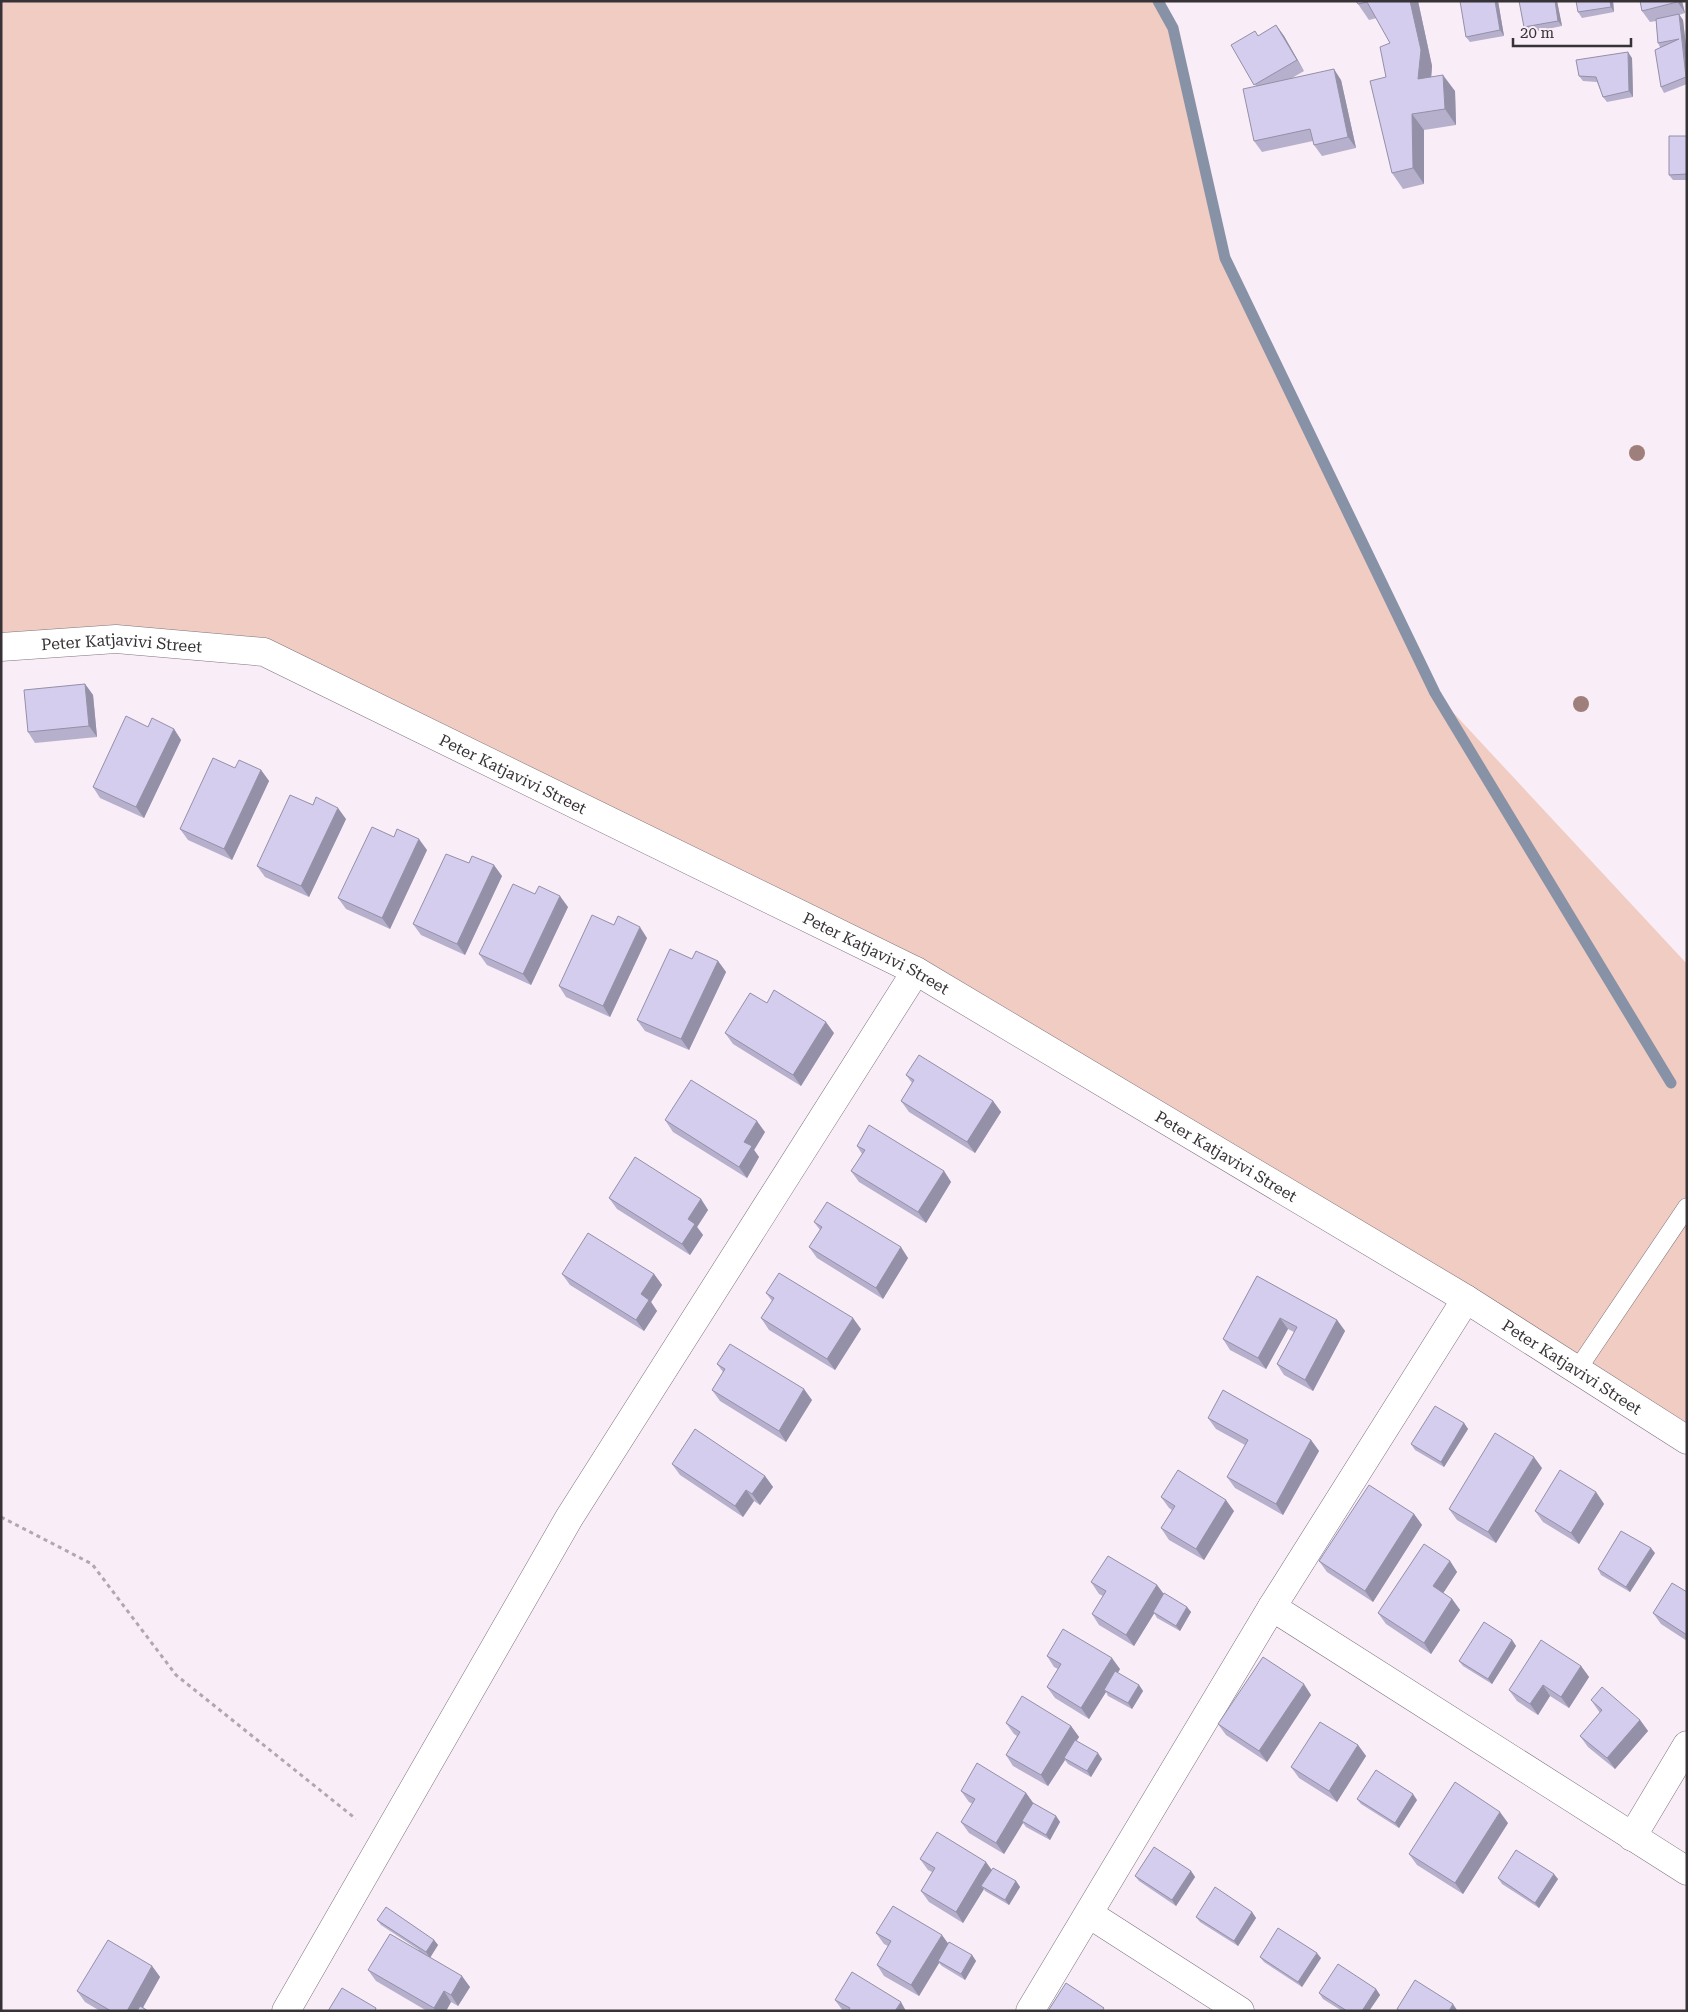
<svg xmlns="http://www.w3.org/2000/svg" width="1688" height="2012" viewBox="0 0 1688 2012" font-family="'Roboto Serif',serif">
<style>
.green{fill:#f0ccc2}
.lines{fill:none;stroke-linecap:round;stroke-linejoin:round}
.stream{stroke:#8892a7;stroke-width:11}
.service-casing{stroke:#7e747d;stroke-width:19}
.minor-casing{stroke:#7e747d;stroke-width:29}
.path{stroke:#b0a7af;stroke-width:3;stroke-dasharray:4 4;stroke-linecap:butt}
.service{stroke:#fff;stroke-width:18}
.minor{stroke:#fff;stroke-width:28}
.tree{fill:#9f7f7c}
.wall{fill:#b6b0cd}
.shaded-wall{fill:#9490a7}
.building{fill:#d4cdee;stroke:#9490a7}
.labels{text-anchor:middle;stroke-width:5;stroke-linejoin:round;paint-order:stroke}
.street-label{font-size:16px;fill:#373236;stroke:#f9edf7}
</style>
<rect width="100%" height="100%" fill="#f9edf7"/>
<path class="green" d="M 1,1 L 1158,1 L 1173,28 L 1225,258 L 1435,693 L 1687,964 L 1687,1440 L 916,971 L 264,652 L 1,647 Z"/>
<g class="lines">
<path class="stream" d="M 1158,1 L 1173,28 L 1225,258 L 1435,693 L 1671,1083"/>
<g class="service-casing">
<path id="service" d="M 1577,1370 L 1687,1207"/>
</g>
<g class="minor-casing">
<g id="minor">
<path id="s1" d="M 1,647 L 116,639 L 264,652 L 916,971 L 1466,1299 L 1687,1440"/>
<path d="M 1272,1607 L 1687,1871"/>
<path d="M 1632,1837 L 1687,1745"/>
<path d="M 1089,1914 L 1240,2011"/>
<path d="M 286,2011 L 569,1518 L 916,971"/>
<path d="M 1030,2011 L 1272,1607 L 1466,1299"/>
</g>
</g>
<path class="path" d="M 1,1517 L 92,1564 L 176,1675 L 356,1819"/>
<use href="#service" class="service"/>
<use href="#minor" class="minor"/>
</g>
<g class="tree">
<circle cx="1637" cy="453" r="8"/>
<circle cx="1581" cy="704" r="8"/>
</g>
<path class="wall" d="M 1356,1 L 1418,1 L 1432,66 L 1431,77 L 1455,91 L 1456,125 L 1424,130 L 1424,184 L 1403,189 L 1392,173 L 1386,77 L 1390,43 L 1377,18 L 1369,20 L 1358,4 Z
M 1498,1 L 1504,36 L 1470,42 L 1466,37 Z
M 1557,1 L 1562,26 L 1528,33 L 1524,27 Z
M 1613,1 L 1614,12 L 1582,18 L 1578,12 Z
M 1640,1 L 1682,1 L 1685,13 L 1679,15 L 1683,20 L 1687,55 L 1687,84 L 1664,93 L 1661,87 L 1660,47 L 1658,43 L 1656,21 L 1650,22 L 1642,11 Z
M 1276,25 L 1284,36 L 1304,71 L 1292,78 L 1341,80 L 1356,148 L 1322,156 L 1314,145 L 1313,141 L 1262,152 L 1254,141 L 1256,86 L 1231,45 L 1258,36 Z
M 1632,58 L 1633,97 L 1607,102 L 1603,97 L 1597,82 L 1583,81 L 1579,76 Z
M 1687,136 L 1687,180 L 1673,180 L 1669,175 Z
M 85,684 L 93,695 L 97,737 L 35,743 L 28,732 Z
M 174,729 L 181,740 L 144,818 L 100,798 L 93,787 Z
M 235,768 L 261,770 L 269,781 L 232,860 L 188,840 L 180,829 Z
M 346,819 L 309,897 L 265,877 L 257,866 Z
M 427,850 L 390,929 L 346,909 L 338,898 Z
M 469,863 L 502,876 L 465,955 L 421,935 L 413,924 Z
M 568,907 L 531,985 L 487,965 L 479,954 Z
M 647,938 L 610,1017 L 566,997 L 559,986 Z
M 692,959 L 718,961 L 726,972 L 689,1050 L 645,1031 L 637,1020 Z
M 725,1033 L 834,1033 L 801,1086 L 733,1044 Z
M 906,1075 L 993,1101 L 1001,1112 L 975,1153 L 909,1112 L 901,1101 L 912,1083 Z
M 665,1120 L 765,1132 L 754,1150 L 759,1157 L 747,1178 L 673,1132 Z
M 857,1146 L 944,1171 L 951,1182 L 926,1223 L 859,1182 L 851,1171 L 862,1154 Z
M 609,1198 L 701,1199 L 708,1210 L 697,1227 L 703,1235 L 690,1255 L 617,1209 Z
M 814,1222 L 908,1258 L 883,1299 L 817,1258 L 809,1247 L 820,1230 Z
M 562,1274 L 654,1274 L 662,1285 L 651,1302 L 657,1311 L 644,1331 L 570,1285 Z
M 1257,1276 L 1337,1320 L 1345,1331 L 1313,1391 L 1284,1375 L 1277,1364 L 1294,1332 L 1288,1329 L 1266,1369 L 1230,1350 L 1223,1339 Z
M 766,1293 L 861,1329 L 835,1370 L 769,1330 L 761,1318 L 772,1301 Z
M 717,1364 L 812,1400 L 786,1442 L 720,1401 L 712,1390 L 723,1372 Z
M 1208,1418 L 1311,1440 L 1319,1451 L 1283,1515 L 1235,1488 L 1227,1477 L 1245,1445 L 1216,1429 Z
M 1464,1423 L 1468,1429 L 1444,1467 L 1415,1450 L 1411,1444 Z
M 672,1464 L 765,1476 L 773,1487 L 760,1505 L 754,1501 L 743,1517 L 680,1475 Z
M 1542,1468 L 1496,1543 L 1457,1520 L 1449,1509 Z
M 1596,1492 L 1604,1504 L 1579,1544 L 1543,1522 L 1535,1511 Z
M 1161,1497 L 1234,1511 L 1204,1560 L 1169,1540 L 1161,1528 L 1172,1510 L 1169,1508 Z
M 1414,1514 L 1422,1525 L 1373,1602 L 1327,1572 L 1319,1561 Z
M 1655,1553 L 1630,1592 L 1601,1575 L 1598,1569 Z
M 1450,1561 L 1457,1572 L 1443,1593 L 1452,1599 L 1460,1610 L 1431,1654 L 1386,1624 L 1378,1613 Z
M 1091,1582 L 1157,1585 L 1164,1594 L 1187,1607 L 1191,1612 L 1180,1631 L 1157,1618 L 1154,1613 L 1134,1646 L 1099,1625 L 1092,1614 L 1103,1596 L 1099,1594 Z
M 1687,1592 L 1687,1641 L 1661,1624 L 1653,1613 Z
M 1512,1640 L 1516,1646 L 1492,1684 L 1463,1666 L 1459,1661 Z
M 1047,1656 L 1120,1669 L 1118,1673 L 1139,1685 L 1143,1691 L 1132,1709 L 1108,1696 L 1106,1692 L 1089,1719 L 1055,1698 L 1047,1687 L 1058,1669 L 1054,1667 Z
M 1581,1666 L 1589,1677 L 1569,1708 L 1550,1696 L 1538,1715 L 1517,1701 L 1509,1690 Z
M 1311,1695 L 1267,1762 L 1226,1735 L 1218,1724 Z
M 1591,1700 L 1640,1720 L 1648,1731 L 1615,1769 L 1588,1747 L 1580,1736 L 1600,1713 Z
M 1006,1723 L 1071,1726 L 1079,1737 L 1076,1741 L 1102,1759 L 1091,1777 L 1068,1764 L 1065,1760 L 1048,1786 L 1013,1766 L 1006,1755 L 1017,1736 L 1014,1734 Z
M 1358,1745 L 1366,1756 L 1337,1802 L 1299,1778 L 1291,1767 Z
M 961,1791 L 1026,1793 L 1033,1803 L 1056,1816 L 1060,1822 L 1050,1840 L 1026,1827 L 1023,1823 L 1004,1854 L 969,1833 L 961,1822 L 973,1804 L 969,1802 Z
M 1357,1799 L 1417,1800 L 1399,1828 L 1361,1804 Z
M 1508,1823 L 1463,1894 L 1417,1865 L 1409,1854 Z
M 920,1859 L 991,1870 L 1016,1881 L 1020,1887 L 1009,1905 L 985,1891 L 984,1889 L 963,1923 L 929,1902 L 921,1891 L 932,1872 L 928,1870 Z
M 1191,1871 L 1195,1877 L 1176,1906 L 1139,1881 L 1135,1876 Z
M 1498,1878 L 1558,1879 L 1539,1908 L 1502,1884 Z
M 1252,1912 L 1256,1918 L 1238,1946 L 1200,1922 L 1196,1917 Z
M 377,1920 L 434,1940 L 438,1945 L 430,1957 L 470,1987 L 458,2006 L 451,2002 L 446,2011 L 427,2011 L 376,1981 L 368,1970 L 419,1950 L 381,1925 Z
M 876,1933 L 948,1944 L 972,1955 L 976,1961 L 965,1980 L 942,1966 L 939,1963 L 919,1996 L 884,1976 L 877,1965 L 888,1946 L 884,1944 Z
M 1260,1957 L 1321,1958 L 1302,1987 L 1264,1962 Z
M 152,1966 L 160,1977 L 143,2007 L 148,2011 L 100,2011 L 85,2002 L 77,1991 Z
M 1376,1989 L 1380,1995 L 1369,2011 L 1342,2011 L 1323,1999 L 1319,1993 Z
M 835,2000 L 906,2011 L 843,2011 Z"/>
<path class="shaded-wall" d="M 1410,1 L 1418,1 L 1432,66 L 1430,95 L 1418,79 Z
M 1495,1 L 1498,1 L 1504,36 L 1500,30 Z
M 1555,1 L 1557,1 L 1562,26 L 1558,21 Z
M 1610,1 L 1613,1 L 1614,12 L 1611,7 Z
M 1677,1 L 1682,1 L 1685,13 Z
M 1679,14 L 1683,20 L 1687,55 L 1687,78 Z
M 1276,25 L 1284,36 L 1304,71 L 1297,60 Z
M 1628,52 L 1632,58 L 1633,97 L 1629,91 Z
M 1334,69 L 1341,80 L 1356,148 L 1348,137 Z
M 1443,75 L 1455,91 L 1456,125 L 1445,109 Z
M 1412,114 L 1424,130 L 1424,184 L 1413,168 Z
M 85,684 L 93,695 L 97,737 L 89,726 Z
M 174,729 L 181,740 L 144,818 L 136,807 Z
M 261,770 L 269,781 L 232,860 L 224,849 Z
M 338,808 L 346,819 L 309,897 L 301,886 Z
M 419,839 L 427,850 L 390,929 L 382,918 Z
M 494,865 L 502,876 L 465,955 L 457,944 Z
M 560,896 L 568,907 L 531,985 L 523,974 Z
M 640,927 L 647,938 L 610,1017 L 603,1006 Z
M 718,961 L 726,972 L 689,1050 L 681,1039 Z
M 826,1022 L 834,1033 L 801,1086 L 793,1075 Z
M 993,1101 L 1001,1112 L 975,1153 L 967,1142 Z
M 757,1121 L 765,1132 L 754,1150 L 759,1157 L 747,1178 L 739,1167 L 744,1142 Z
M 944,1171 L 951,1182 L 926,1223 L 918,1212 Z
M 701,1199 L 708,1210 L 697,1227 L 703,1235 L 690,1255 L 682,1244 L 688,1219 Z
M 901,1247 L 908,1258 L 883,1299 L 876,1288 Z
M 654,1274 L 662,1285 L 651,1302 L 657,1311 L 644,1331 L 636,1320 L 641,1294 Z
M 853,1318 L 861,1329 L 835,1370 L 827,1359 Z
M 1280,1318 L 1288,1329 L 1266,1369 L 1258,1358 Z
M 1337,1320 L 1345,1331 L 1313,1391 L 1305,1380 Z
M 804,1389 L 812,1400 L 786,1442 L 779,1431 Z
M 1464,1423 L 1468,1429 L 1444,1467 L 1441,1462 Z
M 1311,1440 L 1319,1451 L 1283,1515 L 1276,1504 Z
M 1534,1457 L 1542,1468 L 1496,1543 L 1488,1532 Z
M 765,1476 L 773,1487 L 760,1505 L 752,1494 Z
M 746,1490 L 754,1501 L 743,1517 L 735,1506 Z
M 1596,1492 L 1604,1504 L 1579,1544 L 1571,1533 Z
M 1226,1500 L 1234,1511 L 1204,1560 L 1196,1549 Z
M 1414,1514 L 1422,1525 L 1373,1602 L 1365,1591 Z
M 1651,1548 L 1655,1553 L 1630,1592 L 1626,1587 Z
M 1450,1561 L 1457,1572 L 1440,1598 L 1433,1586 Z
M 1157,1585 L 1165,1596 L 1134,1646 L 1126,1635 Z
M 1452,1599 L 1460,1610 L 1431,1654 L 1424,1643 Z
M 1187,1607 L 1191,1612 L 1180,1631 L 1176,1626 Z
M 1512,1640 L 1516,1646 L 1492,1684 L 1488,1679 Z
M 1112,1658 L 1120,1669 L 1106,1691 L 1104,1690 L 1106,1692 L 1089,1719 L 1081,1708 Z
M 1581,1666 L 1589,1677 L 1569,1708 L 1561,1697 Z
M 1304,1684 L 1311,1695 L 1267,1762 L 1259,1751 Z
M 1139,1685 L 1143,1691 L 1132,1709 L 1128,1703 Z
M 1543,1685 L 1550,1696 L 1538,1715 L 1530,1704 Z
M 1640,1720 L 1648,1731 L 1615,1769 L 1607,1758 Z
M 1071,1726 L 1079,1737 L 1065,1759 L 1064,1758 L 1065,1760 L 1048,1786 L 1041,1775 Z
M 1358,1745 L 1366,1756 L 1337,1802 L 1329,1791 Z
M 1098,1753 L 1102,1759 L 1091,1777 L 1087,1771 Z
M 1026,1793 L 1034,1804 L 1022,1821 L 1023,1823 L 1004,1854 L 996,1843 Z
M 1413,1794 L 1417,1800 L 1399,1828 L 1395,1823 Z
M 1500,1812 L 1508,1823 L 1463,1894 L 1455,1883 Z
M 1056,1816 L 1060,1822 L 1050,1840 L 1046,1835 Z
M 986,1862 L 994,1873 L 981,1886 L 984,1889 L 963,1923 L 956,1912 Z
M 1191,1871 L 1195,1877 L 1176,1906 L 1172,1900 Z
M 1554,1874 L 1558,1879 L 1539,1908 L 1535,1903 Z
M 1016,1881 L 1020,1887 L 1009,1905 L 1005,1900 Z
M 1252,1912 L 1256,1918 L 1238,1946 L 1234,1941 Z
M 942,1935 L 950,1946 L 938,1961 L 939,1963 L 919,1996 L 911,1985 Z
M 434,1940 L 438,1945 L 430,1958 L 426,1952 Z
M 1317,1953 L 1321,1958 L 1302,1987 L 1298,1982 Z
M 972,1955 L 976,1961 L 965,1980 L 961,1974 Z
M 152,1966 L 160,1977 L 141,2011 L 127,2011 Z
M 462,1976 L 470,1987 L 458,2006 L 451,1995 Z
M 1376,1989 L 1380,1995 L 1369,2011 L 1362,2011 Z
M 444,1991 L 451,2002 L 446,2011 L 435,2011 L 434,2008 Z
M 901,2002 L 906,2011 L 895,2011 Z
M 1453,2004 L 1457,2010 L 1457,2011 L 1449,2011 Z"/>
<path class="building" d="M 1356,1 L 1410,1 L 1421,50 L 1418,79 L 1443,75 L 1445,109 L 1412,114 L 1413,168 L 1392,173 L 1370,81 L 1386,77 L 1380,47 L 1390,43 L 1367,2 L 1358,4 Z
M 1460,1 L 1495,1 L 1500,30 L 1466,37 Z
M 1519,1 L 1555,1 L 1558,21 L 1524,27 Z
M 1576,1 L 1610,1 L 1611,7 L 1578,12 Z
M 1640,1 L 1677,1 L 1677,2 L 1642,11 Z
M 1679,14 L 1686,77 L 1661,87 L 1655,50 L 1679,39 L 1658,43 L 1656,19 Z
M 1276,25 L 1297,60 L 1254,85 L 1231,45 L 1255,31 L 1258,36 Z
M 1628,52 L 1629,91 L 1603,97 L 1596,77 L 1579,76 L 1576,60 Z
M 1334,69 L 1348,137 L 1314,145 L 1310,129 L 1254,141 L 1243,89 Z
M 1669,136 L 1687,136 L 1687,174 L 1669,175 Z
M 85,684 L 89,726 L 28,732 L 24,690 Z
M 126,716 L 148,727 L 152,718 L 174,729 L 136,807 L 93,787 Z
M 213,758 L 235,768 L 239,760 L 261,770 L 224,849 L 180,829 Z
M 290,795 L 313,805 L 316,797 L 338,808 L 301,886 L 257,866 Z
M 372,827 L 394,837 L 397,829 L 419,839 L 382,918 L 338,898 Z
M 446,854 L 469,863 L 472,856 L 494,865 L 457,944 L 413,924 Z
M 513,884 L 535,894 L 539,886 L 560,896 L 523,974 L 479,954 Z
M 592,915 L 614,925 L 618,916 L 640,927 L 603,1006 L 559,986 Z
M 670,949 L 692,959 L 696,951 L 718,961 L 681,1039 L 637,1020 Z
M 774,990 L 826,1022 L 793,1075 L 725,1033 L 750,993 L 767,1003 Z
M 919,1055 L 993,1101 L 967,1142 L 901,1101 L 914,1080 L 906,1075 Z
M 691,1080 L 757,1121 L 744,1142 L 752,1146 L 739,1167 L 665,1120 Z
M 869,1125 L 944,1171 L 918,1212 L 851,1171 L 865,1150 L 857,1146 Z
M 635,1157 L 701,1199 L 688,1219 L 695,1224 L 682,1244 L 609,1198 Z
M 827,1202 L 901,1247 L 876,1288 L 809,1247 L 822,1227 L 814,1222 Z
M 588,1233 L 654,1274 L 641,1294 L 649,1300 L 636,1320 L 562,1274 Z
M 779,1273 L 853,1318 L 827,1359 L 761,1318 L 774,1298 L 766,1293 Z
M 1257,1276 L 1337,1320 L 1305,1380 L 1277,1364 L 1297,1327 L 1280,1318 L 1258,1358 L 1223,1339 Z
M 730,1344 L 804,1389 L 779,1431 L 712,1390 L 725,1369 L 717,1364 Z
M 1223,1390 L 1311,1440 L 1276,1504 L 1227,1477 L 1248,1440 L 1208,1418 Z
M 1435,1406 L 1464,1423 L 1441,1462 L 1411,1444 Z
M 695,1429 L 765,1476 L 752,1494 L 746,1490 L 735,1506 L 672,1464 Z
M 1495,1433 L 1534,1457 L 1488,1532 L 1449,1509 Z
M 1178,1470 L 1226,1500 L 1196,1549 L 1161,1528 L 1175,1506 L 1161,1497 Z
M 1560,1470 L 1596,1492 L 1571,1533 L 1535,1511 Z
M 1369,1485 L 1414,1514 L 1365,1591 L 1319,1561 Z
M 1621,1531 L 1651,1548 L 1626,1587 L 1598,1569 Z
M 1424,1544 L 1450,1561 L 1433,1586 L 1452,1599 L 1424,1643 L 1378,1613 Z
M 1108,1556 L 1157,1585 L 1126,1635 L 1092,1614 L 1106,1591 L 1091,1582 Z
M 1672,1583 L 1687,1592 L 1687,1635 L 1653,1613 Z
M 1164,1593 L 1187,1607 L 1176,1626 L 1153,1612 Z
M 1484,1622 L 1512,1640 L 1488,1679 L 1459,1661 Z
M 1063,1629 L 1112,1658 L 1081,1708 L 1047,1687 L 1061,1664 L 1047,1656 Z
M 1541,1640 L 1581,1666 L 1561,1697 L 1543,1685 L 1530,1704 L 1509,1690 Z
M 1263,1657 L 1304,1684 L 1259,1751 L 1218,1724 Z
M 1115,1671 L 1139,1685 L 1128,1703 L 1104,1690 Z
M 1602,1687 L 1640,1720 L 1607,1758 L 1580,1736 L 1602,1710 L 1591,1700 Z
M 1022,1696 L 1071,1726 L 1041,1775 L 1006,1755 L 1020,1732 L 1006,1723 Z
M 1320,1722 L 1358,1745 L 1329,1791 L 1291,1767 Z
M 1075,1740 L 1098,1753 L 1087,1771 L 1064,1758 Z
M 977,1763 L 1026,1793 L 996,1843 L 961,1822 L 975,1799 L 961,1791 Z
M 1376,1770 L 1413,1794 L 1395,1823 L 1357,1799 Z
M 1455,1782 L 1500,1812 L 1455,1883 L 1409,1854 Z
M 1033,1803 L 1056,1816 L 1046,1835 L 1022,1821 Z
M 937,1832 L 986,1862 L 956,1912 L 921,1891 L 935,1868 L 920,1859 Z
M 1154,1847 L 1191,1871 L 1172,1900 L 1135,1876 Z
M 1516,1850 L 1554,1874 L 1535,1903 L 1498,1878 Z
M 993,1868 L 1016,1881 L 1005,1900 L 981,1886 Z
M 1215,1887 L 1252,1912 L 1234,1941 L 1196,1917 Z
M 893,1906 L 942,1935 L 911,1985 L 877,1965 L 891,1941 L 876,1933 Z
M 386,1907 L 434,1940 L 426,1952 L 377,1920 Z
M 1278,1928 L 1317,1953 L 1298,1982 L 1260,1957 Z
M 390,1934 L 462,1976 L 451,1995 L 444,1991 L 434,2008 L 368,1970 Z
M 108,1940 L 152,1966 L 127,2011 L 111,2011 L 77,1991 Z
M 949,1942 L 972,1955 L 961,1974 L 938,1961 Z
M 1338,1964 L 1376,1989 L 1362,2011 L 1347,2011 L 1319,1993 Z
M 852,1972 L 901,2002 L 895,2011 L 848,2011 L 850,2008 L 835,2000 Z
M 1415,1980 L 1453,2004 L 1449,2011 L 1400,2011 L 1397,2009 Z
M 1066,1983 L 1104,2008 L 1102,2011 L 1048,2011 Z
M 342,1988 L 376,2008 L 375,2011 L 328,2011 Z
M 140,2006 L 148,2011 L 137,2011 Z"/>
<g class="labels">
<g class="street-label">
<text dy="6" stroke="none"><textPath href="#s1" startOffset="121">Peter Katjavivi Street</textPath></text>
<text dy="6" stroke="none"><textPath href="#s1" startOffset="541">Peter Katjavivi Street</textPath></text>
<text dy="6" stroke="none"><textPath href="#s1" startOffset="946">Peter Katjavivi Street</textPath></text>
<text dy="6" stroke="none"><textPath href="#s1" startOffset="1351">Peter Katjavivi Street</textPath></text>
<text dy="6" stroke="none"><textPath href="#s1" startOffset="1756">Peter Katjavivi Street</textPath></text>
</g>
</g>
<rect width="1688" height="2012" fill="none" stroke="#373236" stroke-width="5"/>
<path d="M1513 38v8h118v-8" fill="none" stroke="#373236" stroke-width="2.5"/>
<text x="1520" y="38" font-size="15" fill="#373236" stroke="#f9edf7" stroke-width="4" paint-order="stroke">20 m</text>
</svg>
